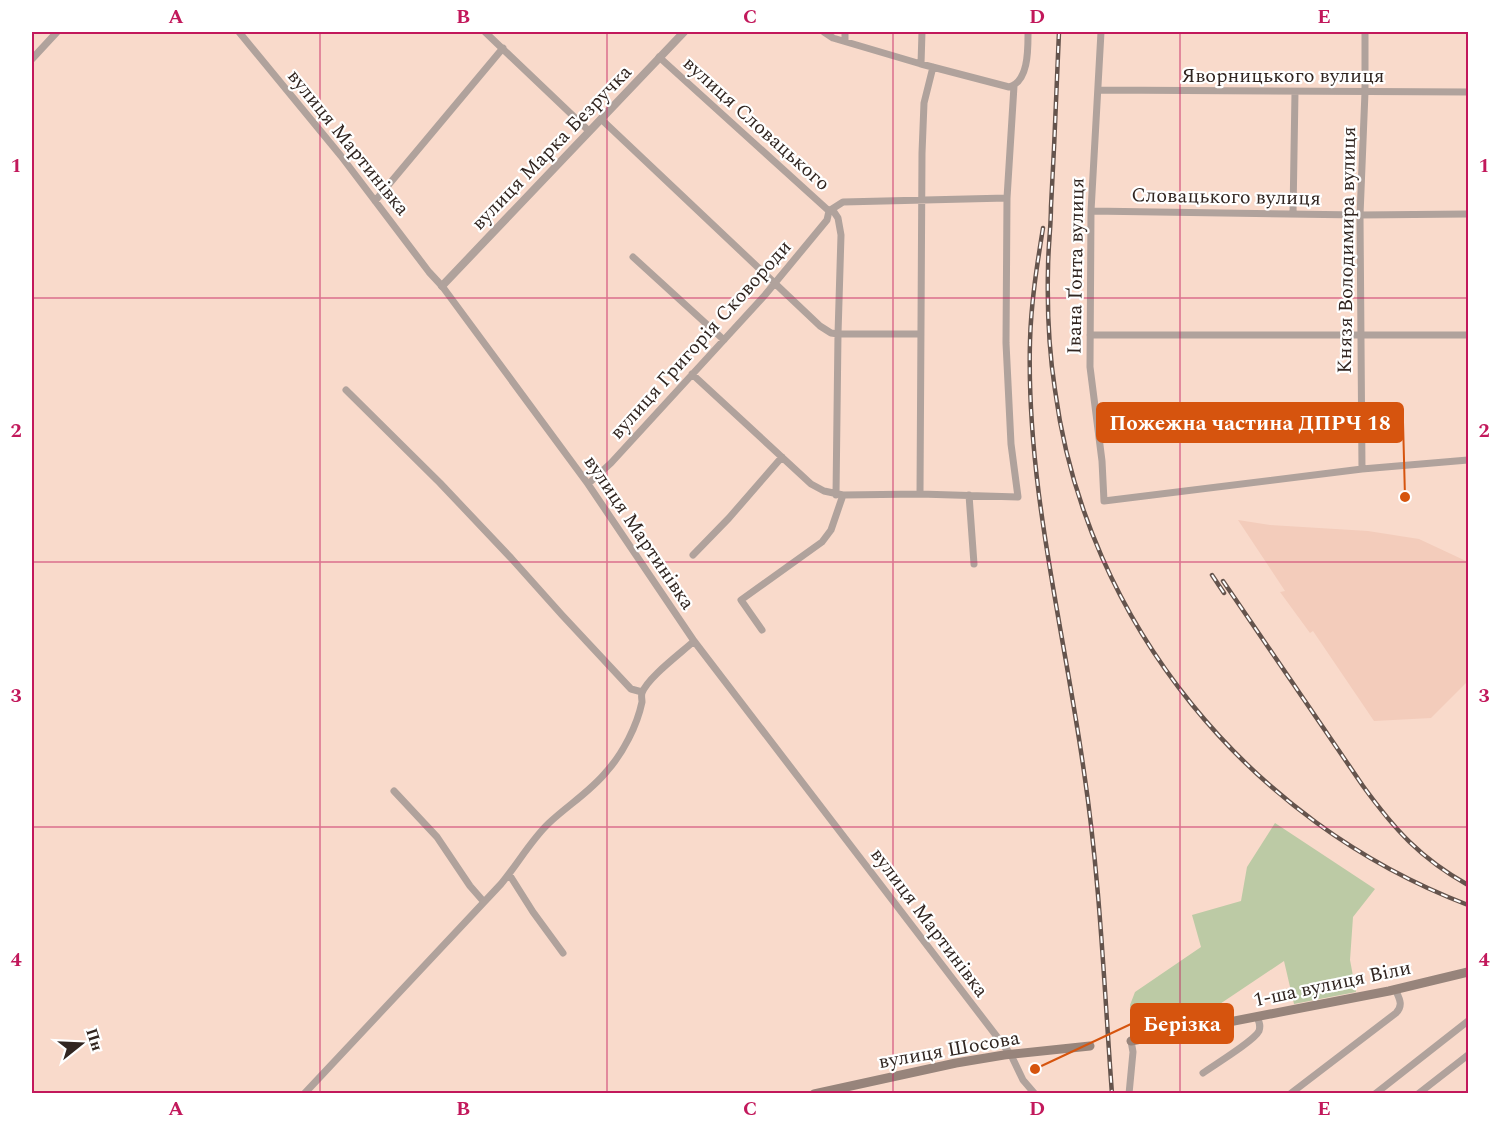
<svg xmlns="http://www.w3.org/2000/svg" width="1500" height="1125" viewBox="0 0 1500 1125" font-family="Spectral,serif">
<style>
.built{fill:#f3ccbb}
.green{fill:#bccaa5}
.lines{fill:none;stroke-linecap:round;stroke-linejoin:round}
.minor{stroke:#b0a29c;stroke-width:7}
.tertiary{stroke:#b0a29c;stroke-width:8}
.secondary{stroke:#97847b;stroke-width:9}
.rail-casing{stroke:#65544d;stroke-width:4.5}
.rail{stroke:#fff;stroke-width:2;stroke-dasharray:7;stroke-linecap:butt}
.grid{fill:none;stroke:#c2185b;stroke-width:1.5;stroke-opacity:0.55}
.labels{text-anchor:middle;stroke-width:4.5;stroke-linejoin:round;paint-order:stroke}
.street-label{font-size:20px;fill:#312520;stroke:#fff}
.leader{fill:none;stroke:#d6540e;stroke-width:2}
.callout-dot{fill:#d6540e;stroke:#fff;stroke-width:2}
.callout{fill:#d6540e;stroke:#d6540e;stroke-width:2}
.callout-label{font-size:21px;text-anchor:middle;font-weight:bold;fill:#fff}
.neatline{fill:none;stroke:#c2185b;stroke-width:2}
.grid-label{font-size:20px;text-anchor:middle;font-weight:bold;fill:#c2185b}
</style>
<rect width="100%" height="100%" fill="#f9dacb"/>
<path class="built" d="M 1238,520 L 1270,525 L 1368,531 L 1419,539 L 1466,561 L 1468,566 L 1468,676 L 1466,678 L 1468,681 L 1431,718 L 1374,721 L 1313,631 L 1310,633 L 1280,592 L 1285,591 Z"/>
<path class="green" d="M 1275,823 L 1375,889 L 1353,917 L 1350,960 L 1356,992 L 1294,1004 L 1284,961 L 1199,1018 L 1134,1032 L 1130,1005 L 1135,992 L 1201,947 L 1192,915 L 1241,901 L 1247,867 Z"/>
<g class="lines">
<path class="minor" d="M 239,32 L 341,156 L 429,272 L 442,286 L 588,484 L 694,641 L 1011,1055 L 1023,1080 L 1035,1094
M 485,32 L 589,131
M 824,32 L 833,38 L 921,64 L 1009,87 C 1029,82 1028,48 1028,32
M 1101,32 L 1091,211 L 1090,367 L 1102,461 L 1104,501 L 1362,469 L 1468,460
M 845,41 L 845,32
M 659,57 L 829,211 L 832,209
M 32,59 L 57,32
M 921,64 L 922,32
M 1098,90 L 1468,92
M 601,119 L 820,326 L 831,333 L 838,334 L 921,334
M 375,201 L 503,48
M 832,209 L 838,218 L 841,235 L 838,334 L 836,495
M 832,209 L 843,202 L 1007,198
M 1091,211 L 1360,215 L 1468,214
M 1293,214 L 1295,92
M 633,257 L 724,340
M 1090,335 L 1468,335
M 692,374 L 811,484 L 824,491 L 843,495 L 920,494 L 1018,497 L 1011,444 L 1006,343 L 1007,198 L 1014,86
M 346,390 L 440,483 L 511,558 L 562,615 L 631,689 L 642,692
M 1362,469 L 1360,215 L 1365,92 L 1365,32
M 588,484 L 611,463 L 765,295 L 827,220 L 829,211
M 920,494 L 922,153 L 924,103 L 933,67
M 969,495 L 974,564
M 693,555 L 729,518 L 782,457
M 762,630 L 741,600 L 822,542 L 831,530 L 843,495
M 394,791 L 437,837 L 470,886 L 484,902
M 509,874 L 533,912 L 563,953
M 1203,1073 C 1214,1065 1254,1041 1259,1031 C 1261,1025 1259,1022 1257,1017
M 304,1094 L 501,884 C 517,865 531,840 549,823 C 568,805 590,792 607,771 C 623,753 637,726 642,702 C 642,699 641,696 642,693 C 647,678 681,653 694,641
M 1129,1094 L 1133,1052 L 1131,1041
M 1290,1094 L 1396,1013 C 1404,1005 1399,998 1395,989
M 1375,1094 L 1468,1021
M 1418,1094 L 1468,1055"/>
<path class="tertiary" d="M 442,286 L 684,32"/>
<path class="secondary" d="M 1131,1041 L 1389,991 L 1468,972
M 814,1094 L 956,1063 L 1004,1055 L 1090,1046"/>
<g class="rail-casing">
<path id="rail" d="M 1059,32 C 1057,70 1056,109 1054,148 C 1053,167 1052,186 1051,206 C 1051,227 1048,248 1048,269 C 1047,309 1049,351 1055,390 C 1086,623 1250,822 1468,905
M 1043,228 C 1037,265 1031,303 1030,341 C 1026,486 1064,629 1084,772 C 1100,879 1104,986 1112,1094
M 1212,575 L 1224,593
M 1223,581 L 1363,786 C 1395,830 1420,858 1468,885"/>
</g>
<use href="#rail" class="rail"/>
</g>
<path class="grid" d="M 320,32 L 320,1094M 607,32 L 607,1094M 893,32 L 893,1094M 1180,32 L 1180,1094M 32,298 L 1468,298M 32,562 L 1468,562M 32,827 L 1468,827"/>
<g class="labels">
<g class="street-label">
<text x="1283" y="82">Яворницького вулиця</text>
<text transform="translate(757 123) rotate(42)" y="7">вулиця Словацького</text>
<text transform="translate(349 142) rotate(51)" y="7">вулиця Мартинівка</text>
<text transform="translate(551 147) rotate(-46)" y="7">вулиця Марка Безручка</text>
<text transform="translate(1226 196) rotate(1)" y="7">Словацького вулиця</text>
<text transform="translate(1346 250) rotate(-89)" y="7">Князя Володимира вулиця</text>
<text transform="translate(1075 266) rotate(-89)" y="7">Івана Ґонта вулиця</text>
<text transform="translate(700 339) rotate(-48)" y="7">вулиця Григорія Сковороди</text>
<text transform="translate(640 532) rotate(56)" y="7">вулиця Мартинівка</text>
<text transform="translate(930 922) rotate(53)" y="7">вулиця Мартинівка</text>
<text transform="translate(1332 983) rotate(-12)" y="7">1-ша вулиця Віли</text>
<text transform="translate(949 1049) rotate(-10)" y="7">вулиця Шосова</text>
</g>
</g>
<path class="leader" d="M1405 497L1403 422M1035 1069L1131 1024"/>
<g class="callout-dot">
<circle cx="1405" cy="497" r="6"/>
<circle cx="1035" cy="1069" r="6"/>
</g>
<g class="callout">
<rect x="1097" y="403" width="306" height="39" rx="6"/>
<rect x="1131" y="1004" width="102" height="39" rx="6"/>
</g>
<g class="callout-label">
<text x="1250" y="430">Пожежна частина ДПРЧ 18</text>
<text x="1182" y="1031">Берізка</text>
</g>
<rect width="1500" height="1125" fill="none" stroke="#ffffff" stroke-width="66"/>
<g transform="translate(81 1044) rotate(72)" stroke="#ffffff" stroke-width="4.5" paint-order="stroke">
<path d="M0-4.5L10 22L0 15L-10 22Z" fill="#312520"/>
<text y="-9" font-size="16" font-weight="bold" text-anchor="middle" fill="#312520">Пн</text>
</g>
<rect x="33" y="33" width="1434" height="1059" class="neatline"/>
<g class="grid-label">
<text x="176" y="23">A</text>
<text x="463" y="23">B</text>
<text x="750" y="23">C</text>
<text x="1037" y="23">D</text>
<text x="1324" y="23">E</text>
<text x="16" y="172">1</text>
<text x="1484" y="172">1</text>
<text x="16" y="437">2</text>
<text x="1484" y="437">2</text>
<text x="16" y="702">3</text>
<text x="1484" y="702">3</text>
<text x="16" y="966">4</text>
<text x="1484" y="966">4</text>
<text x="176" y="1115">A</text>
<text x="463" y="1115">B</text>
<text x="750" y="1115">C</text>
<text x="1037" y="1115">D</text>
<text x="1324" y="1115">E</text>
</g>
</svg>
